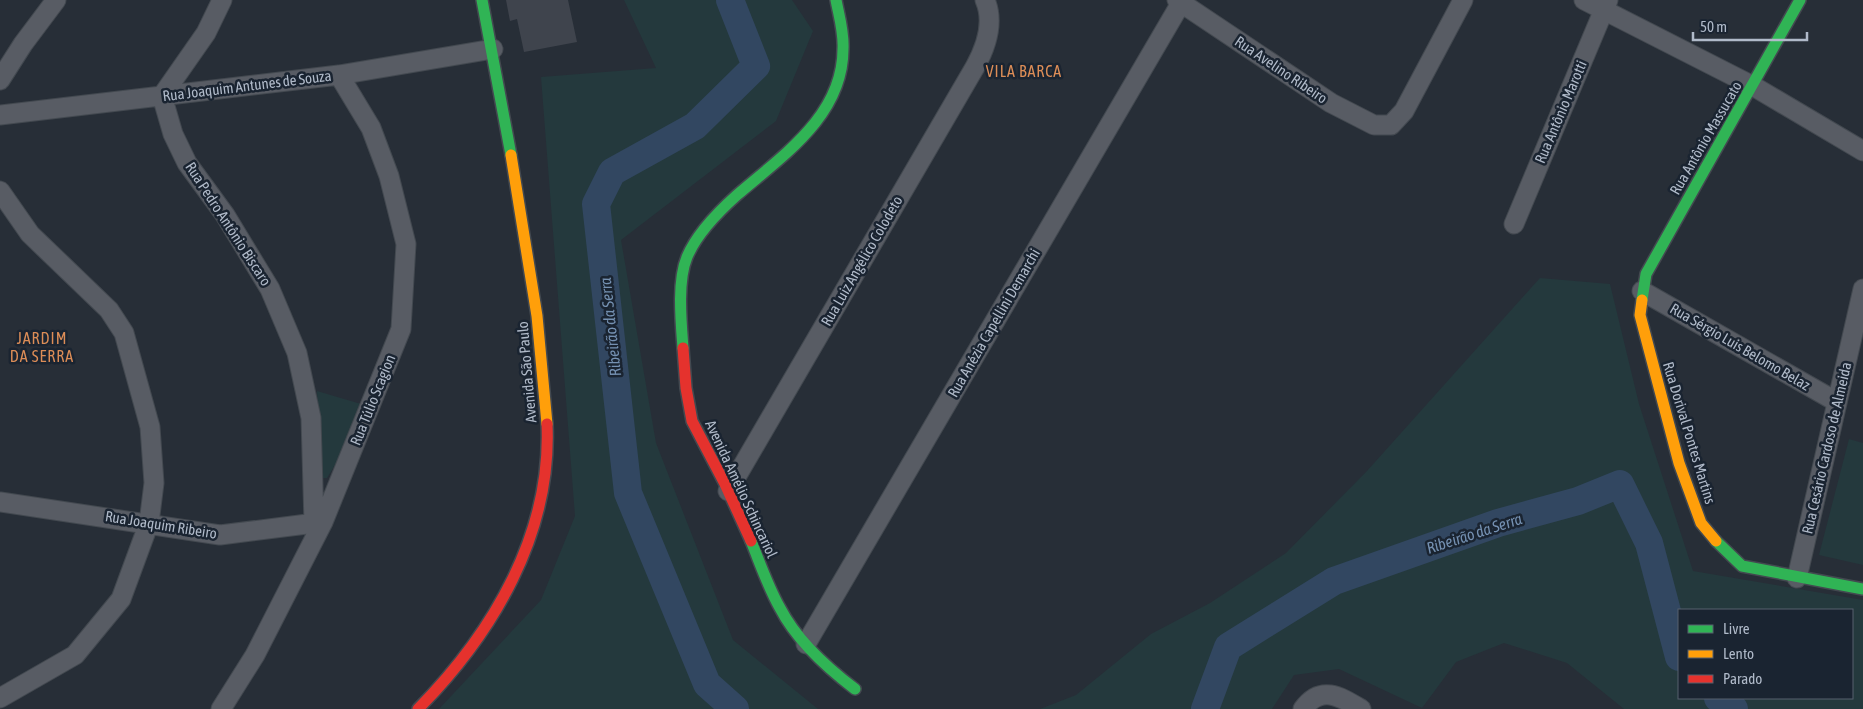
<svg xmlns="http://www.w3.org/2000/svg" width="1863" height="709" viewBox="0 0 1863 709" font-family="'Asap Condensed',sans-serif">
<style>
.green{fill:#24393d;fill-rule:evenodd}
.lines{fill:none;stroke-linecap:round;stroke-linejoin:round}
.river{stroke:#324761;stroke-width:28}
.building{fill:#3f444d}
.street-casing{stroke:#434950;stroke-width:21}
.fast-casing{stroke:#434950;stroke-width:14}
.slow-casing{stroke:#434950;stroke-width:14}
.jam-casing{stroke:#434950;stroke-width:14}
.street{stroke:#585c64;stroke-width:19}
.fast{stroke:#30b455;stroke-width:11}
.slow{stroke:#ff9f0a;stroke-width:11}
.jam{stroke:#e5322d;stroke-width:11}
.labels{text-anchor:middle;stroke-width:5;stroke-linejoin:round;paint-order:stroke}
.street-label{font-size:15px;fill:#b0bac9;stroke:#1a2431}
.neighbourhood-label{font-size:16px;letter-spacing:1px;fill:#dc8d57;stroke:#1a2431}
.water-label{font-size:16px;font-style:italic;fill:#7591b2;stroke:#1a2431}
</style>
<rect width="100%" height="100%" fill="#272e37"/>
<path class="green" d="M 624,0 L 792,0 L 813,31 L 776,121 L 621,240 L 656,443 L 733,640 L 818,709 L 439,709 L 541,600 L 575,516 L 541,77 L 656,68 Z
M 1540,278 L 1610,284 L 1639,404 L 1693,571 L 1863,600 L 1863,709 L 1624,709 L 1567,663 L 1504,643 L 1456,662 L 1422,708 L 1339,669 L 1294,675 L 1272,709 L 1040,709 L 1076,695 L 1151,634 L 1210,603 L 1286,553 L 1367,471 ZM 1679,610 L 1852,610 L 1852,698 L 1679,698 Z
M 317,391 L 361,404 L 343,452 L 327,478 L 323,478 L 321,474 Z
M 1849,439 L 1863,443 L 1863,565 L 1819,555 Z"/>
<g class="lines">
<path class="river" d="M 730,0 L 756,66 L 695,126 L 612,172 L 596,204 L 628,493 L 707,684 L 735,709
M 1718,698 L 1734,709
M 1205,709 L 1228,647 L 1334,581 L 1498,523 L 1578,501 L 1620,484 L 1649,543 L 1679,657"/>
</g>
<path class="building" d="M 506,0 L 568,0 L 577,42 L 524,52 L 517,19 L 510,21 Z"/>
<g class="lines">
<g class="street-casing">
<path id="street" d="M 222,0 L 206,33 L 162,96 L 173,134 L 187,163 L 225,215 L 270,289 L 297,353 L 311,418 L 314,523
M 1177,0 L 1331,103 L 1374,125 L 1391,125 L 1404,111 L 1463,0
M 1584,0 L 1753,86 L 1863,151
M 0,80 L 23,44 L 56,0
M 0,115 L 339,75 L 493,49
M 0,191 L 30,234 L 109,310 L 124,333 L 150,427 L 154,483 L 149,523 L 121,599 L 75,655 L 0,698
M 1514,224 L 1608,0
M 1642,291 L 1837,402
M 728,491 L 975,67 C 986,47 995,23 985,0
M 0,502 L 220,535 L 323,522
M 1797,578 L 1863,289
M 806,644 L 1181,3
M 221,709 L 255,655 L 323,522 L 401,329 L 406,244 L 389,176 L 371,128 L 339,75
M 1303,709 C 1321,684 1341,697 1361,709"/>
</g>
<g class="fast-casing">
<path id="fast" d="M 482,0 L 511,155
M 1642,300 L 1646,274 L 1800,0
M 683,348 C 681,322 677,281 687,257 C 697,233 718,212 737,195 C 782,156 843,116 843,49 C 844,32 839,16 836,0
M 751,541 C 760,563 768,587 780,608 C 797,641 826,667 855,689
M 1716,541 L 1742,566 L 1863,589"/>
</g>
<g class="slow-casing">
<path id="slow" d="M 511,155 L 537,316 L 547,424
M 1642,300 L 1640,315 L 1679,463 L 1701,523 L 1716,541"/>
</g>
<g class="jam-casing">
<path id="jam" d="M 683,348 L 686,388 L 692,421 L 725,484 L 751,541
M 418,709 C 493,633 552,534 547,424"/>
</g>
<use href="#street" class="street"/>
<use href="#fast" class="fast"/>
<use href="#slow" class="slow"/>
<use href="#jam" class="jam"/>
</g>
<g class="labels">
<g class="street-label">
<text transform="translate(1281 70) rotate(34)" y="5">Rua Avelino Ribeiro</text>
<text transform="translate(247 86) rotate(-7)" y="5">Rua Joaquim Antunes de Souza</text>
<text transform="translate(1561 112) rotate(-67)" y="5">Rua Antônio Marotti</text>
<text transform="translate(1706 138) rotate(-60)" y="5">Rua Antônio Massucato</text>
<text transform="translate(228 224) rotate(57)" y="5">Rua Pedro Antônio Biscaro</text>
<text transform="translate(862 261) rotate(-60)" y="5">Rua Luiz Angélico Colodeto</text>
<text transform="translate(994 323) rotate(-60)" y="5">Rua Anézia Capellini Demarchi</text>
<text transform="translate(1740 347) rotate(30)" y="5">Rua Sérgio Luis Belomo Belaz</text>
<text transform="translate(527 372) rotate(-95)" y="5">Avenida São Paulo</text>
<text transform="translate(373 400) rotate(-68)" y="5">Rua Túlio Scagion</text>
<text transform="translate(1689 433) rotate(73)" y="5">Rua Dorival Pontes Martins</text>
<text transform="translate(1827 448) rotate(-77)" y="5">Rua Cesário Cardoso de Almeida</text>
<text transform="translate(741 489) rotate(65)" y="5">Avenida Amélio Schincariol</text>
<text transform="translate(161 525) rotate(9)" y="5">Rua Joaquim Ribeiro</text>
</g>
<g class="neighbourhood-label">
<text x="1024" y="77">VILA BARCA</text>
<text x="42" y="344">JARDIM<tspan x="42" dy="18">DA SERRA</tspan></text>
</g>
<g class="water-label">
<text transform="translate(610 327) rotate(-96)" y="6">Ribeirão da Serra</text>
<text transform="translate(1474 533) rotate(-18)" y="6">Ribeirão da Serra</text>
</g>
</g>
<rect x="1678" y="609" width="175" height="90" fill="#1a2431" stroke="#56606e"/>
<rect x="1688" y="625" width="25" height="8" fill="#30b455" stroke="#56606e"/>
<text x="1723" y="634" font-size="15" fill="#b0bac9">Livre</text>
<rect x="1688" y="650" width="25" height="8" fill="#ff9f0a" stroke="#56606e"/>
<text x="1723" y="659" font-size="15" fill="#b0bac9">Lento</text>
<rect x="1688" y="675" width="25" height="8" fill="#e5322d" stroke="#56606e"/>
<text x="1723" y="684" font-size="15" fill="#b0bac9">Parado</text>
<path d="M1693 32v8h114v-8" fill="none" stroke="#b0bac9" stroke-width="2.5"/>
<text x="1700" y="32" font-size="15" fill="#b0bac9" stroke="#1a2431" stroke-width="4" paint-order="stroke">50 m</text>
</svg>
